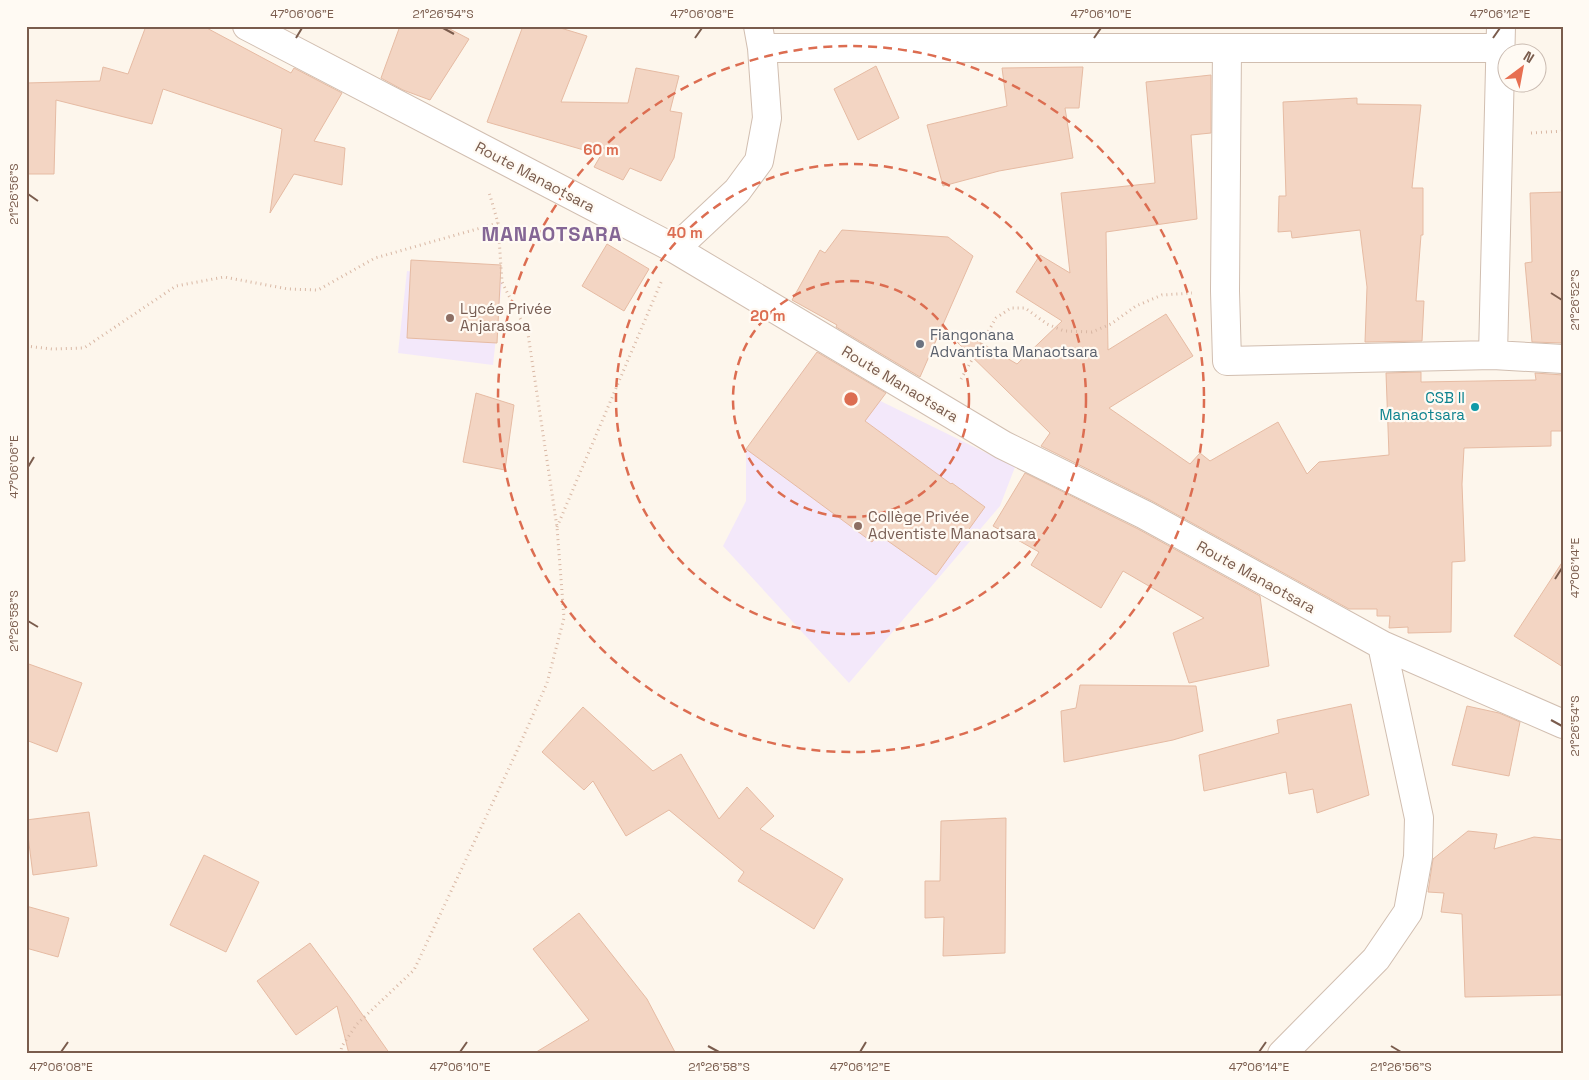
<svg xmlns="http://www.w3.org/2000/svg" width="1589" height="1080" viewBox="0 0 1589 1080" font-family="'Space Grotesk',sans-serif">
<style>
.education{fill:#f3e8fa}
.building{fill:#f3d5c3;stroke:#e6bba3}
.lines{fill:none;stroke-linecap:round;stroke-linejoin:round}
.street-casing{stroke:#d1beb0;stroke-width:30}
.path{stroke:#d9b8a5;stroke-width:3;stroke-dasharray:1 4;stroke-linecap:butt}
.street{stroke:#fff;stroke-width:28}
.ticks{fill:none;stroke:#7a5c4d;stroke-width:2}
.ring{fill:none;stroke:#dc6d51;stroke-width:2.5;stroke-dasharray:9 6}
.education-dot{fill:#8d6e63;stroke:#fffaf3;stroke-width:2}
.worship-dot{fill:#6b7280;stroke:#fffaf3;stroke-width:2}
.culture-dot{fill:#0f9aa8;stroke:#fffaf3;stroke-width:2}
.labels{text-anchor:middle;stroke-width:4.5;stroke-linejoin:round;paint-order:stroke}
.street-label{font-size:15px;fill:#7a5c4d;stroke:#fffaf3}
.education-label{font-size:15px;fill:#785e54;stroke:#fffaf3;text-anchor:start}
.worship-label{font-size:15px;fill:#5b616d;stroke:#fffaf3;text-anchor:start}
.culture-label{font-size:15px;fill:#0d838f;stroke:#fffaf3;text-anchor:end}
.district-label{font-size:20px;font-weight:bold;letter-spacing:1px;fill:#846695;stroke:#fffaf3}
.centre{fill:#dc6d51;stroke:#fffaf3;stroke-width:2.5}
.ring-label{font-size:15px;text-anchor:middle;font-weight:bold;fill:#dc6d51;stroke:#fffaf3;stroke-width:4.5;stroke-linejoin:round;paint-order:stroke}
.neatline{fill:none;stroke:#7a5c4d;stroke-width:2}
.ticks-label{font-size:12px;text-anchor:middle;fill:#7a5c4d}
</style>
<rect width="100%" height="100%" fill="#fdf6ec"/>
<path class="education" d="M 407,271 L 502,282 L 493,365 L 398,353 Z
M 807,365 L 1015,467 L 1000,506 L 849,683 L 723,546 L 746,501 L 746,449 Z"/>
<path class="building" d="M 146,26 L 203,26 L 291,73 L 294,68 L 342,93 L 314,141 L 345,148 L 342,185 L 294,174 L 270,213 L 282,129 L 163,89 L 152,124 L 56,100 L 54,174 L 26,174 L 26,83 L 100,81 L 103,67 L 128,74 Z
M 400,26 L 444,26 L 469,39 L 430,100 L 403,90 L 381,78 Z
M 523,26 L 554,26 L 587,36 L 561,102 L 628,103 L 636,68 L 679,76 L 670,111 L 682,113 L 674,158 L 661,181 L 630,168 L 623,180 L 594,167 L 601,155 L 487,122 Z
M 876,66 L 899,118 L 858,140 L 834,89 Z
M 1083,67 L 1079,108 L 1065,108 L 1073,158 L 999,171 L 943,186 L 927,125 L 1007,106 L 1002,68 Z
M 1211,75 L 1211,133 L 1191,135 L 1197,219 L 1106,232 L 1108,350 L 1166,314 L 1193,356 L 1109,408 L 1190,464 L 1200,453 L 1210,461 L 1278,422 L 1307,474 L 1319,462 L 1389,455 L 1386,373 L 1421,372 L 1421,382 L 1536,380 L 1535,373 L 1563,375 L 1563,431 L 1551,431 L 1551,446 L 1464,448 L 1462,484 L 1465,561 L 1452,562 L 1451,632 L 1408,633 L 1408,627 L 1389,628 L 1390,616 L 1377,616 L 1377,609 L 1349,609 L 1152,501 L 1041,446 L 1050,433 L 957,342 L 964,333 L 1017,364 L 1062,321 L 1016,292 L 1040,255 L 1070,273 L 1061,193 L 1155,183 L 1146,82 Z
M 1357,98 L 1357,104 L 1421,105 L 1412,188 L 1423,188 L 1423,235 L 1421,235 L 1416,301 L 1424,301 L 1422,341 L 1365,342 L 1367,287 L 1360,230 L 1292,238 L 1291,231 L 1278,232 L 1279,196 L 1286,196 L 1283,102 Z
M 1563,192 L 1563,343 L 1532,342 L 1525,263 L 1532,262 L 1530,193 Z
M 842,230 L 948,237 L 973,256 L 920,377 L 836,327 L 837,325 L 792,300 L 820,250 L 825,253 Z
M 607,244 L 649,269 L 624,311 L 582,286 Z
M 411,260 L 501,265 L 497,343 L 407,338 Z
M 817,352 L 886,393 L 865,421 L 951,484 L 952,483 L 985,507 L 936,575 L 878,534 L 872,542 L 746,449 Z
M 476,393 L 514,405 L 505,470 L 463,462 Z
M 1025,473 L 1138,529 L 1260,596 L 1269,666 L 1189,683 L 1173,633 L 1204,618 L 1123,571 L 1101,608 L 1031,565 L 1039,552 L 993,526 Z
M 1563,561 L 1563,667 L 1514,636 Z
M 26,663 L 82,683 L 57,752 L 26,740 Z
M 1080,685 L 1196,686 L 1203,731 L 1173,740 L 1064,762 L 1061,711 L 1076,708 Z
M 1351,704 L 1369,795 L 1317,813 L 1313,789 L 1289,794 L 1286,772 L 1204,791 L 1199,755 L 1279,733 L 1277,720 Z
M 1467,706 L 1499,713 L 1520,722 L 1509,776 L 1452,765 Z
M 583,707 L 653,771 L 681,754 L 719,819 L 747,787 L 774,816 L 760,829 L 843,879 L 814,929 L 738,881 L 744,872 L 669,810 L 626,836 L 593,781 L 584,790 L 542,752 Z
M 89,812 L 97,866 L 33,875 L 26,820 Z
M 1006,818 L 1005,953 L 943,956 L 944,917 L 925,918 L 925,881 L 940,881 L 941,821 Z
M 1468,831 L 1497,834 L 1494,849 L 1534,837 L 1563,840 L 1563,995 L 1465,997 L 1462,914 L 1441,912 L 1444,893 L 1428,892 L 1433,859 Z
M 204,855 L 259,882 L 226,952 L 170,925 Z
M 26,906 L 69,918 L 58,957 L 26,948 Z
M 579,913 L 647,999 L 676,1054 L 533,1054 L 589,1020 L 533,949 Z
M 310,943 L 350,997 L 390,1054 L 349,1054 L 337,1006 L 296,1035 L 257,981 Z"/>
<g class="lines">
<g class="street-casing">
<path id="street" d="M 247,26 L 675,249 L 1003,445 L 1145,515 L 1382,645 L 1563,724
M 762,48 L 1500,48
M 1227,48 L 1225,291 L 1227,361 L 1493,355 L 1563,359
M 675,249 L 737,191 L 759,161 L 767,118 L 762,48 L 758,26
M 1493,355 L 1501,26
M 1282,1054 L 1376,959 L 1408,912 L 1418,857 L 1419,818 L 1382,645"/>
</g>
<path class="path" d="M 1531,133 L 1563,131
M 26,346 L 52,349 L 84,348 L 176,286 L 224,277 L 288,289 L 318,290 L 375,258 L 498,223
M 961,379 L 996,318 L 1011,308 L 1025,308 L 1047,324 L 1064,331 L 1092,332 L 1111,324 L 1136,306 L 1162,295 L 1192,293
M 557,527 L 662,280
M 340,1054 L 342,1046 L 357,1024 L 414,970 L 517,751 L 547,683 L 564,618 L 557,527 L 528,334 L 502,282 L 498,223 L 489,192"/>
<use href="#street" class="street"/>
</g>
<path class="ticks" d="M 443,28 L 454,34M 296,38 L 302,28M 695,38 L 702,28M 1094,38 L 1101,28M 1493,38 L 1500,28M 28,194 L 38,201M 1551,293 L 1562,300M 28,467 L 34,457M 1555,579 L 1562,568M 28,621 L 38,627M 1551,720 L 1562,726M 708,1046 L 719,1052M 1391,1046 L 1401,1052M 61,1052 L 68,1042M 460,1052 L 467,1042M 860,1052 L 866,1042M 1259,1052 L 1266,1042"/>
<g class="ring">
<circle cx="851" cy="399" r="118"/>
<circle cx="851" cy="399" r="235"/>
<circle cx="851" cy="399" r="353"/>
</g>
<g class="education-dot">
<circle cx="450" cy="318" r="5"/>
<circle cx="858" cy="526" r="5"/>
</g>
<circle class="worship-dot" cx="920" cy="344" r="5"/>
<circle class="culture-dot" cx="1475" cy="407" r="5"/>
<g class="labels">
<g class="street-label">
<text transform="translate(535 177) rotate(28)" y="5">Route Manaotsara</text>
<text transform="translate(900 384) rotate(31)" y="5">Route Manaotsara</text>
<text transform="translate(1256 577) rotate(29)" y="5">Route Manaotsara</text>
</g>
<g class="education-label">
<text x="460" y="314">Lycée Privée<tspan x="460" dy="17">Anjarasoa</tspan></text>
<text x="868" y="522">Collège Privée<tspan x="868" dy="17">Adventiste Manaotsara</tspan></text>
</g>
<g class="worship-label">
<text x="930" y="340">Fiangonana<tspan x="930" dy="17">Advantista Manaotsara</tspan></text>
</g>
<g class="culture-label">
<text x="1465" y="403">CSB II<tspan x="1465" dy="17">Manaotsara</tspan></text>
</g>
<g class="district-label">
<text x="552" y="241">MANAOTSARA</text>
</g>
</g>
<circle cx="851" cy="399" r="8" class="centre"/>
<g class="ring-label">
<text x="601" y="155">60 m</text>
<text x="685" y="238">40 m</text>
<text x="768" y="321">20 m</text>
</g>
<rect width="1589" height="1080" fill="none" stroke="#fffaf3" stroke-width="55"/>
<g transform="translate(1522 68) rotate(32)"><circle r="24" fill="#fffaf3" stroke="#cabbb1"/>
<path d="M0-4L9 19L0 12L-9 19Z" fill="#e76f51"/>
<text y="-8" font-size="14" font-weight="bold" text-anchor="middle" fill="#7a5c4d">N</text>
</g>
<rect x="28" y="28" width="1534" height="1024" class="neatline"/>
<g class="ticks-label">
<text x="302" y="18">47°06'06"E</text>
<text x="443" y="18">21°26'54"S</text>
<text x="702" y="18">47°06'08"E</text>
<text x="1101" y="18">47°06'10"E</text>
<text x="1500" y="18">47°06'12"E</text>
<text transform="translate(14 194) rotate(-90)" y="4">21°26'56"S</text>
<text transform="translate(1575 300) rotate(-90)" y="4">21°26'52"S</text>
<text transform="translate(14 467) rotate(-90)" y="4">47°06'06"E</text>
<text transform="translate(1575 568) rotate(-90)" y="4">47°06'14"E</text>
<text transform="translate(14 621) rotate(-90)" y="4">21°26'58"S</text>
<text transform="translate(1575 726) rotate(-90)" y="4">21°26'54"S</text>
<text x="61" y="1071">47°06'08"E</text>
<text x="460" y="1071">47°06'10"E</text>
<text x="719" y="1071">21°26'58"S</text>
<text x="860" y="1071">47°06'12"E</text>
<text x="1259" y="1071">47°06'14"E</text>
<text x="1401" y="1071">21°26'56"S</text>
</g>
</svg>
